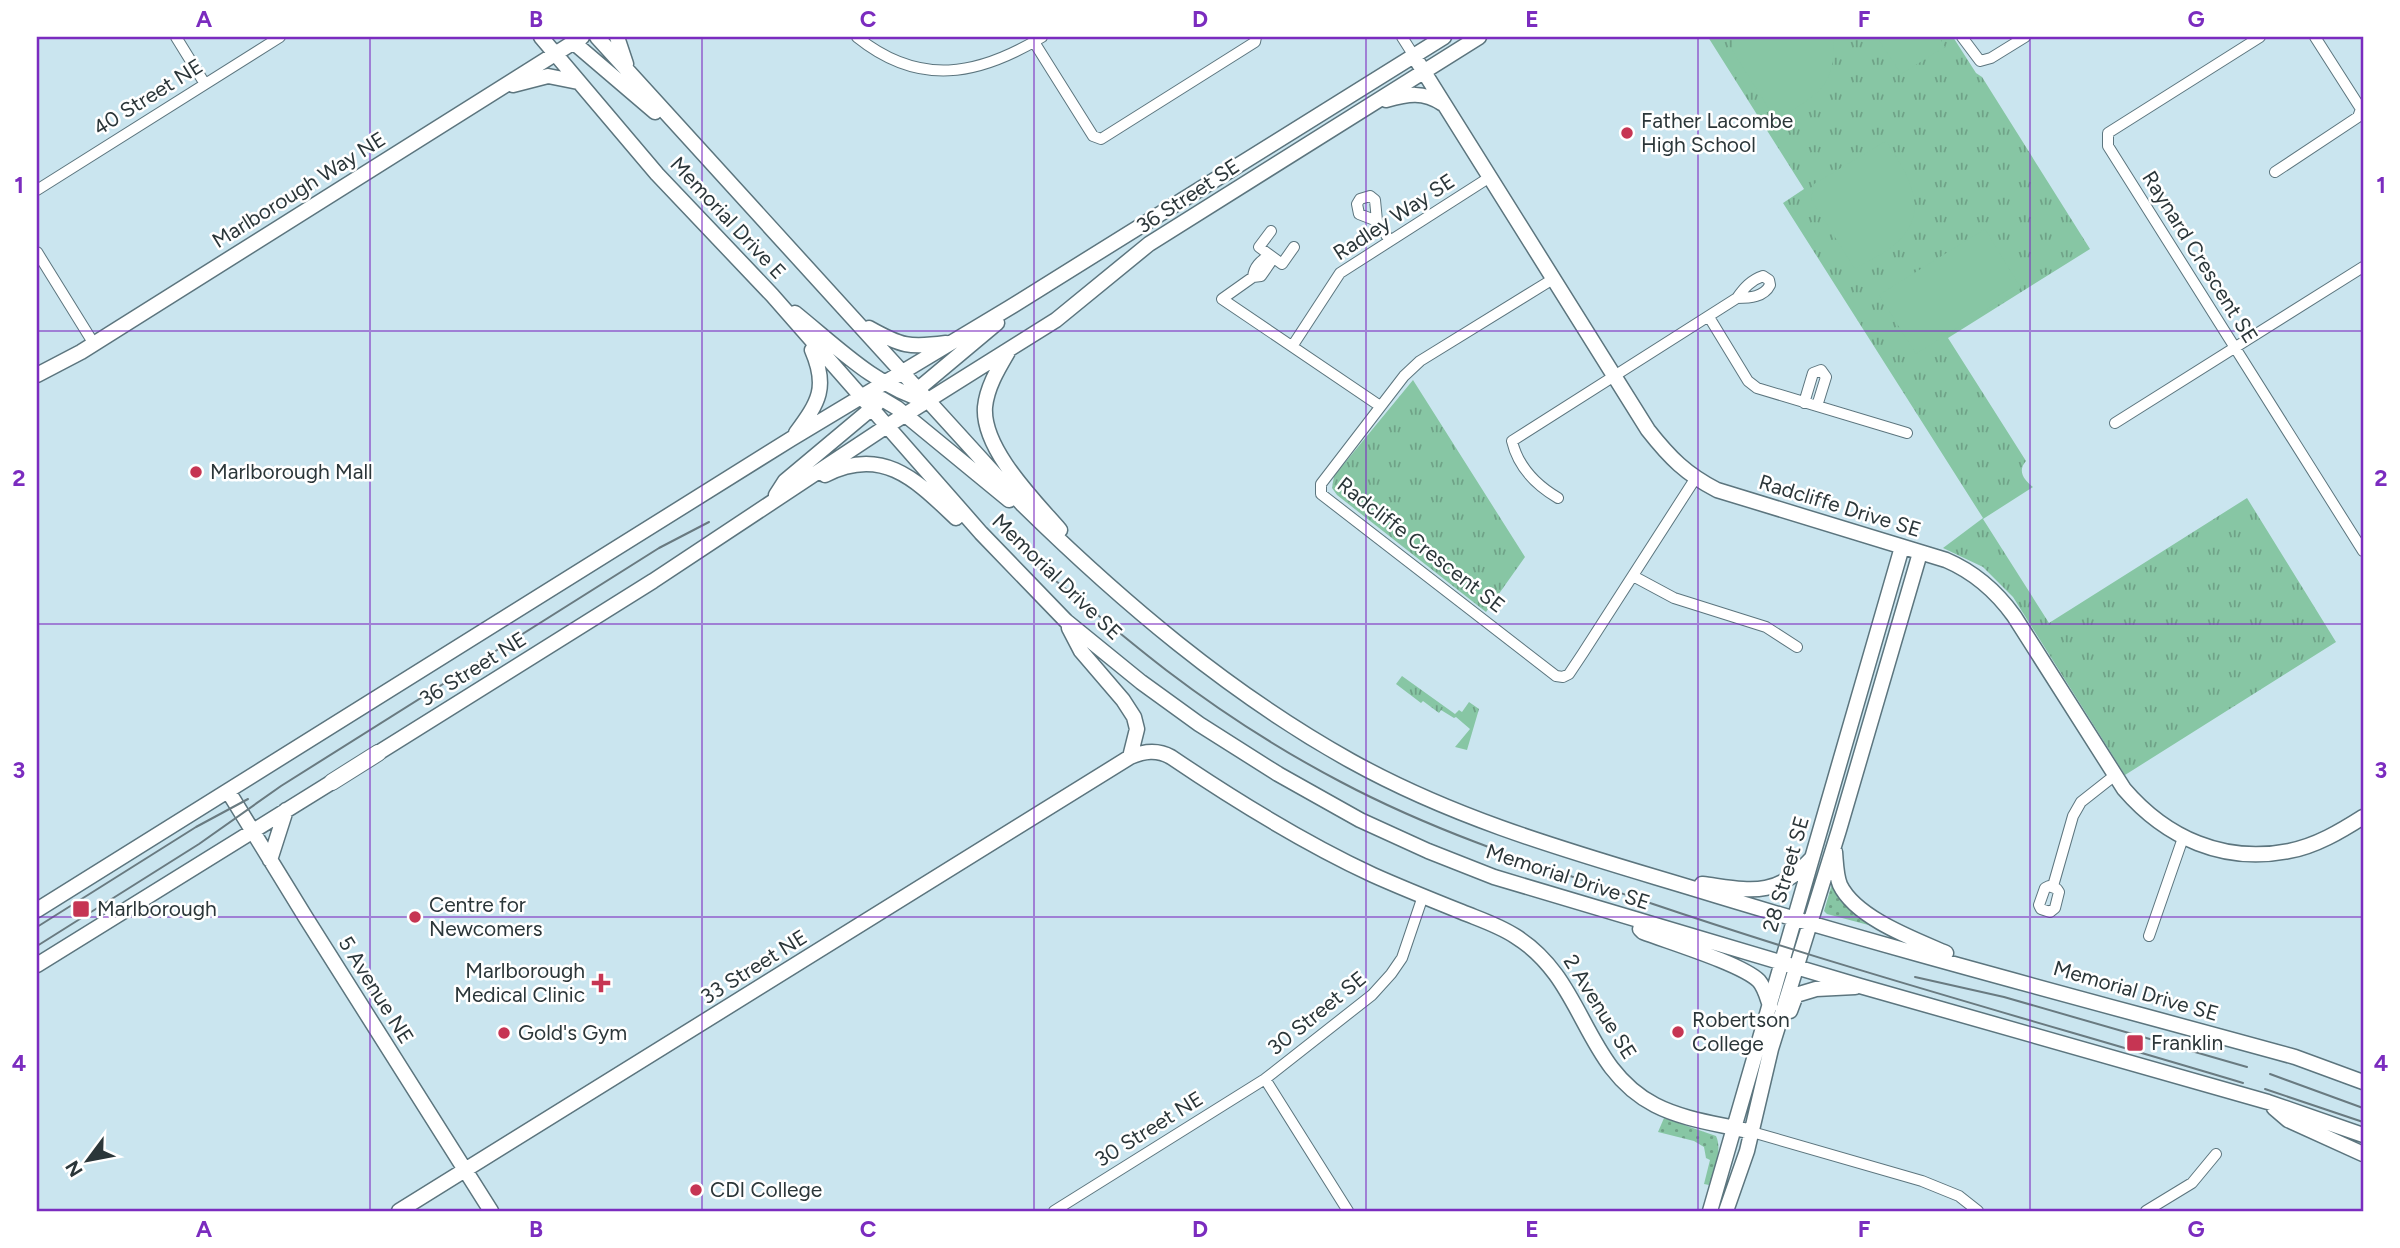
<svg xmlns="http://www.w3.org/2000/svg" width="2400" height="1248" viewBox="0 0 2400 1248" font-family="Figtree,sans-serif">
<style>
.grass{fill:url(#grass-dots)}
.park{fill:url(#park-tufts)}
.pitch{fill:#87c6a4}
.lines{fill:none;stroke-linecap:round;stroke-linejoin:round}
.street-casing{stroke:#5c757e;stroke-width:12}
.secondary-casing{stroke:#5c757e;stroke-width:17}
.primary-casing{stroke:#5c757e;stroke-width:18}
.street{stroke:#fff;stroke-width:10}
.secondary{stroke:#fff;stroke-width:14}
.primary{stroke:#fff;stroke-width:16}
.tram{stroke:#697a80;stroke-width:2}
.grid{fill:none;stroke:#7b2cbf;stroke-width:2;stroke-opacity:0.55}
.poi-dot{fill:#c63553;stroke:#fff;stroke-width:2.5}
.labels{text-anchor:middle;stroke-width:5;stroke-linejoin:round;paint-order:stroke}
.street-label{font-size:21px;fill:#2b3639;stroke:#fff}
.poi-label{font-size:21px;fill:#2b3639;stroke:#fff;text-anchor:start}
.neatline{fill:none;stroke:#7b2cbf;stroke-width:2.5}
.grid-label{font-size:23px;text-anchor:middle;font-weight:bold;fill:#7b2cbf}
</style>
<defs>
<pattern id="grass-dots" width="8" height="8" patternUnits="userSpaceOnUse" patternTransform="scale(1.75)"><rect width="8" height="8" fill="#87c6a4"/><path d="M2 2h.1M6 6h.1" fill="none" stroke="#6fa287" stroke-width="1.8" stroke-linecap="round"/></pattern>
<pattern id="park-tufts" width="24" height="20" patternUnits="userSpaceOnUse" patternTransform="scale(1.75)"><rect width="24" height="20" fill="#87c6a4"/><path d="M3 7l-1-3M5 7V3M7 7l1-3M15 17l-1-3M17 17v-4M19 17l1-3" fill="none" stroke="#6fa287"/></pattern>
</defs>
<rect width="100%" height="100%" fill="#cae5ef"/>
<path class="grass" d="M 1832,884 L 1833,884 L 1876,927 L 1827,914 L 1824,911 Z
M 1664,1118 L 1716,1136 C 1723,1151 1713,1170 1709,1185 L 1704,1184 L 1710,1160 L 1706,1158 L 1704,1147 L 1694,1141 L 1658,1132 Z"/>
<path class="park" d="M 1708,37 L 1953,37 L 1976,73 L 1982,77 L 2090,249 L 1948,338 L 2026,461 C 2017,471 2024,480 2033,487 L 1983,519 L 2049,623 L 2247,498 L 2336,642 L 2125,775 L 2013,597 L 1983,567 L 1943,548 L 1983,518 L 1783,203 L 1804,189 Z
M 1413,380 L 1525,557 L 1486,612 L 1337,495 L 1332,488 L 1334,476 Z
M 1402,676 L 1455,714 L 1459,710 L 1462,712 L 1469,702 L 1479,709 L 1467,750 L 1455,747 L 1470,729 L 1456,717 L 1454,718 L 1441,710 L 1439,713 L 1423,701 L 1421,703 L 1396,684 Z"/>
<path class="pitch" d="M 1734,37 L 1833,37 C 1837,88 1815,96 1776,120 L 1732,50 Z
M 1877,37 L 1939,37 L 1945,47 L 1901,74 Z
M 1886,141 C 1908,175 1934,213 1893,246 C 1882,255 1867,261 1855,269 L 1811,199 L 1814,184 Z
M 1985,229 L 2021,288 L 1916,354 L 1879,295 Z"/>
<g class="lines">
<g class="street-casing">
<path id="street" d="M 176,37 L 205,84
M 857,37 C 919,87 978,76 1042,37
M 1402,37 L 1414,56
M 1962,37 L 1980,61 L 1991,58 L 2025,37
M 2260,37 L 2108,133 L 2108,146 L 2363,551
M 1034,42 L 1093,136 L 1101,139 L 1255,42 L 1256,37
M 2275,172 L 2358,117 L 2361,109 L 2315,37
M 37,190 L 280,37
M 1377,221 L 1359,214 L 1357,204 L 1360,199 L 1370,196 L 1375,200 L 1377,221 L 1390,241
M 1271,231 L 1259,247 L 1282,264 L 1294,247
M 37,252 L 94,344
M 1267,257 L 1270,263 L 1261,276 L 1253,277 L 1222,299 L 1380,406
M 1253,277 C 1254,266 1261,261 1269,255
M 1553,279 L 1420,361 L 1404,376 L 1321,484 L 1321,494 L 1556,676 L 1563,677 L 1569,674 L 1583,653 L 1695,479
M 1709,317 L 1748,381 L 1757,388 L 1907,433
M 1293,345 L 1340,273 L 1490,177
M 1804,403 L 1813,373 L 1821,370 L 1826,377 L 1817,406
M 2115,423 L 2363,267
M 1558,498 C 1536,485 1518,467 1512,441 L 1737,298 C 1744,288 1751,280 1763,276 L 1769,280 L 1770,285 C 1764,297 1750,298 1737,298
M 1633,576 L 1674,598 L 1766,627 L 1797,647
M 2049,886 L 2057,889 L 2059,892 L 2055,908 L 2050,912 L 2041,909 L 2039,905 L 2045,888 Z
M 2053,886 L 2073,816 L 2081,802 L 2114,776
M 2149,936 L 2183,838
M 1265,1079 L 1348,1211
M 1752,1132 L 1922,1181 L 1959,1196 L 1978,1211
M 1054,1211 L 1265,1079 L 1372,995 L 1391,974 L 1402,958 L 1423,896
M 2146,1211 L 2192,1183 L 2216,1154"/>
</g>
<g class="secondary-casing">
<path id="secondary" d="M 541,37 L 657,174 L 772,295 L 981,533 L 1066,621 L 1141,682 L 1199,724 L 1278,774 L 1360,820 L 1428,851 L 1494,877 L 1860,986 L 2268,1102 L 2363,1135
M 597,37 L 1023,505 C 1122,602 1229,693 1351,761 C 1461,822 1576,853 1695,889 C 1894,950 2095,1002 2295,1057 L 2363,1082
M 617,37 L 626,64
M 573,42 L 655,112
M 1414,56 L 1648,430 C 1670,458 1686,474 1717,490 L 1946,560 C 1974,572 1996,591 2014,616 L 2124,789 C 2166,838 2224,864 2289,851 C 2316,846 2341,831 2363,817
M 513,85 L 548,76 L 578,82
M 1386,100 C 1408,94 1423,91 1443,104
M 795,313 C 836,346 876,387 927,401
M 869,328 C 901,346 909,348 946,343
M 1008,352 C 998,369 987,387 985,407 C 982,449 1035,501 1060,530
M 37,375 L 81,352 L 582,37
M 911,395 L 997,323
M 861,398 L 882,399 L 897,408 L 1009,500
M 796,433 C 819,402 828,387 812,350
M 825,475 C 883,445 917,481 956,518
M 776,495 L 785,481 L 877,404
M 1069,628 L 1081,651 L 1123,700 L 1134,717 L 1137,729 L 1130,757
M 378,753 L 653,581 L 887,426 L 1056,320 L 1149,244 L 1479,37
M 228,791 L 306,918 L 491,1211
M 1835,852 C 1836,863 1836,875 1840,885 C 1856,918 1914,939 1946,953
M 270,860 L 286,810
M 1702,884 C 1749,890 1775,899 1811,859
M 37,910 L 791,439 L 1009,308 L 1444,37
M 1640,929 L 1643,932 C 1669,942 1742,964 1759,981 C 1765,988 1767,997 1770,1006
M 37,965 L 332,782
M 1790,1011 L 1796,995 L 1816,989 L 1855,987
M 2274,1108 L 2288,1120 L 2363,1154
M 399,1211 L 1130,757 C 1144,751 1157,749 1171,757 C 1236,801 1302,842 1373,875 C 1402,888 1432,900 1462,912 C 1479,919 1498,925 1515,936 C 1586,980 1582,1067 1655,1105 C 1684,1120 1720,1124 1752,1132
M 1710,1211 L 1902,547
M 1726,1211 L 1747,1151 L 1771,1049 L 1839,830 L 1920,553"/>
</g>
<g class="primary-casing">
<path id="primary" d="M 332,782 L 378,753"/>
</g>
<use href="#street" class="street"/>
<use href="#secondary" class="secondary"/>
<use href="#primary" class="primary"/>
<path class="tram" d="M 1030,561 C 1077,596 1120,635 1166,670 C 1221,712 1280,750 1341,782 C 1441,835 1547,868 1653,904 C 1848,970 2046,1024 2243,1083
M 37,927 L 196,827 L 248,799
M 37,946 L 199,844 L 281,786 L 659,548 L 709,522
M 1915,977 L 2004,997 L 2247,1067
M 2270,1074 L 2363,1108
M 2265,1089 L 2363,1122"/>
</g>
<path class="grid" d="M 370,37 L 370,1211M 702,37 L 702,1211M 1034,37 L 1034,1211M 1366,37 L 1366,1211M 1698,37 L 1698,1211M 2030,37 L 2030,1211M 37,331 L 2363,331M 37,624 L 2363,624M 37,917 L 2363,917"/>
<g class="poi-dot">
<circle cx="1627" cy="133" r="7"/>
<circle cx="196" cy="472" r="7"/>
<rect x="72" y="900" width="18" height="18" rx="3.5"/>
<circle cx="415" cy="917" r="7"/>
<path d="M597.5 972.5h7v7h7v7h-7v7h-7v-7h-7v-7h7z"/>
<circle cx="1678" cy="1032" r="7"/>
<circle cx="504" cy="1033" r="7"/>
<rect x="2126" y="1034" width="18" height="18" rx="3.5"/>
<circle cx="696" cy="1190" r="7"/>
</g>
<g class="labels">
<g class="street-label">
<text transform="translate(148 97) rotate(-32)" y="7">40 Street NE</text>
<text transform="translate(299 190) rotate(-32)" y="7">Marlborough Way NE</text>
<text transform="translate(1188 196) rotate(-33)" y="7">36 Street SE</text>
<text transform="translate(1394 217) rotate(-33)" y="7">Radley Way SE</text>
<text transform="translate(728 218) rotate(47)" y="7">Memorial Drive E</text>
<text transform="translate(2200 257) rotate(58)" y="7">Raynard Crescent SE</text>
<text transform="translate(1840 506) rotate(17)" y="7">Radcliffe Drive SE</text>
<text transform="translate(1421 545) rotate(38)" y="7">Radcliffe Crescent SE</text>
<text transform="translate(1057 577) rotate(44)" y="7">Memorial Drive SE</text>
<text transform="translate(473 669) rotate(-32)" y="7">36 Street NE</text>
<text transform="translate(1786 874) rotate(-74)" y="7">28 Street SE</text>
<text transform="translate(1568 877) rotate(18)" y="7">Memorial Drive SE</text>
<text transform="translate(754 967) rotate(-32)" y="7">33 Street NE</text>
<text transform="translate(376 990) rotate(58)" y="7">5 Avenue NE</text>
<text transform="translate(2136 991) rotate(16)" y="7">Memorial Drive SE</text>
<text transform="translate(1600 1007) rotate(58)" y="7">2 Avenue SE</text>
<text transform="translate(1317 1013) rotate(-39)" y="7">30 Street SE</text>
<text transform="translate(1149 1129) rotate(-32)" y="7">30 Street NE</text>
</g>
<g class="poi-label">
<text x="1641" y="128">Father Lacombe<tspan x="1641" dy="24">High School</tspan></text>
<text x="210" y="479">Marlborough Mall</text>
<text x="429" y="912">Centre for<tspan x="429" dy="24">Newcomers</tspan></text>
<text x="97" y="916">Marlborough</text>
<text x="585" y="978" text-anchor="end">Marlborough<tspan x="585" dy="24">Medical Clinic</tspan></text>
<text x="1692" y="1027">Robertson<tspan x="1692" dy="24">College</tspan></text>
<text x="518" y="1040">Gold's Gym</text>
<text x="2151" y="1050">Franklin</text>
<text x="710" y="1197">CDI College</text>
</g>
</g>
<rect width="2400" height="1248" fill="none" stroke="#ffffff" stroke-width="77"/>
<g transform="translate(88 1160) rotate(238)" stroke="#ffffff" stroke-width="5" paint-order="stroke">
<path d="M0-5L12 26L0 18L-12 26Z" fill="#2b3639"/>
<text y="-10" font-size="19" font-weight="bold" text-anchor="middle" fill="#2b3639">N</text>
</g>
<rect x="38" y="38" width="2324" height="1172" class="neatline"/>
<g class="grid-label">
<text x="204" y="27">A</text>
<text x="536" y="27">B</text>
<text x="868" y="27">C</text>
<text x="1200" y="27">D</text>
<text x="1532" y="27">E</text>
<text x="1864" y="27">F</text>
<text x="2196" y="27">G</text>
<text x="19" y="193">1</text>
<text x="2381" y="193">1</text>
<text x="19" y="486">2</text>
<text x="2381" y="486">2</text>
<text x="19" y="778">3</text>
<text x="2381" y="778">3</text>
<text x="19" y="1071">4</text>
<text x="2381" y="1071">4</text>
<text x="204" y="1237">A</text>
<text x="536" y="1237">B</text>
<text x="868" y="1237">C</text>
<text x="1200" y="1237">D</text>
<text x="1532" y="1237">E</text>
<text x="1864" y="1237">F</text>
<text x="2196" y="1237">G</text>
</g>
</svg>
